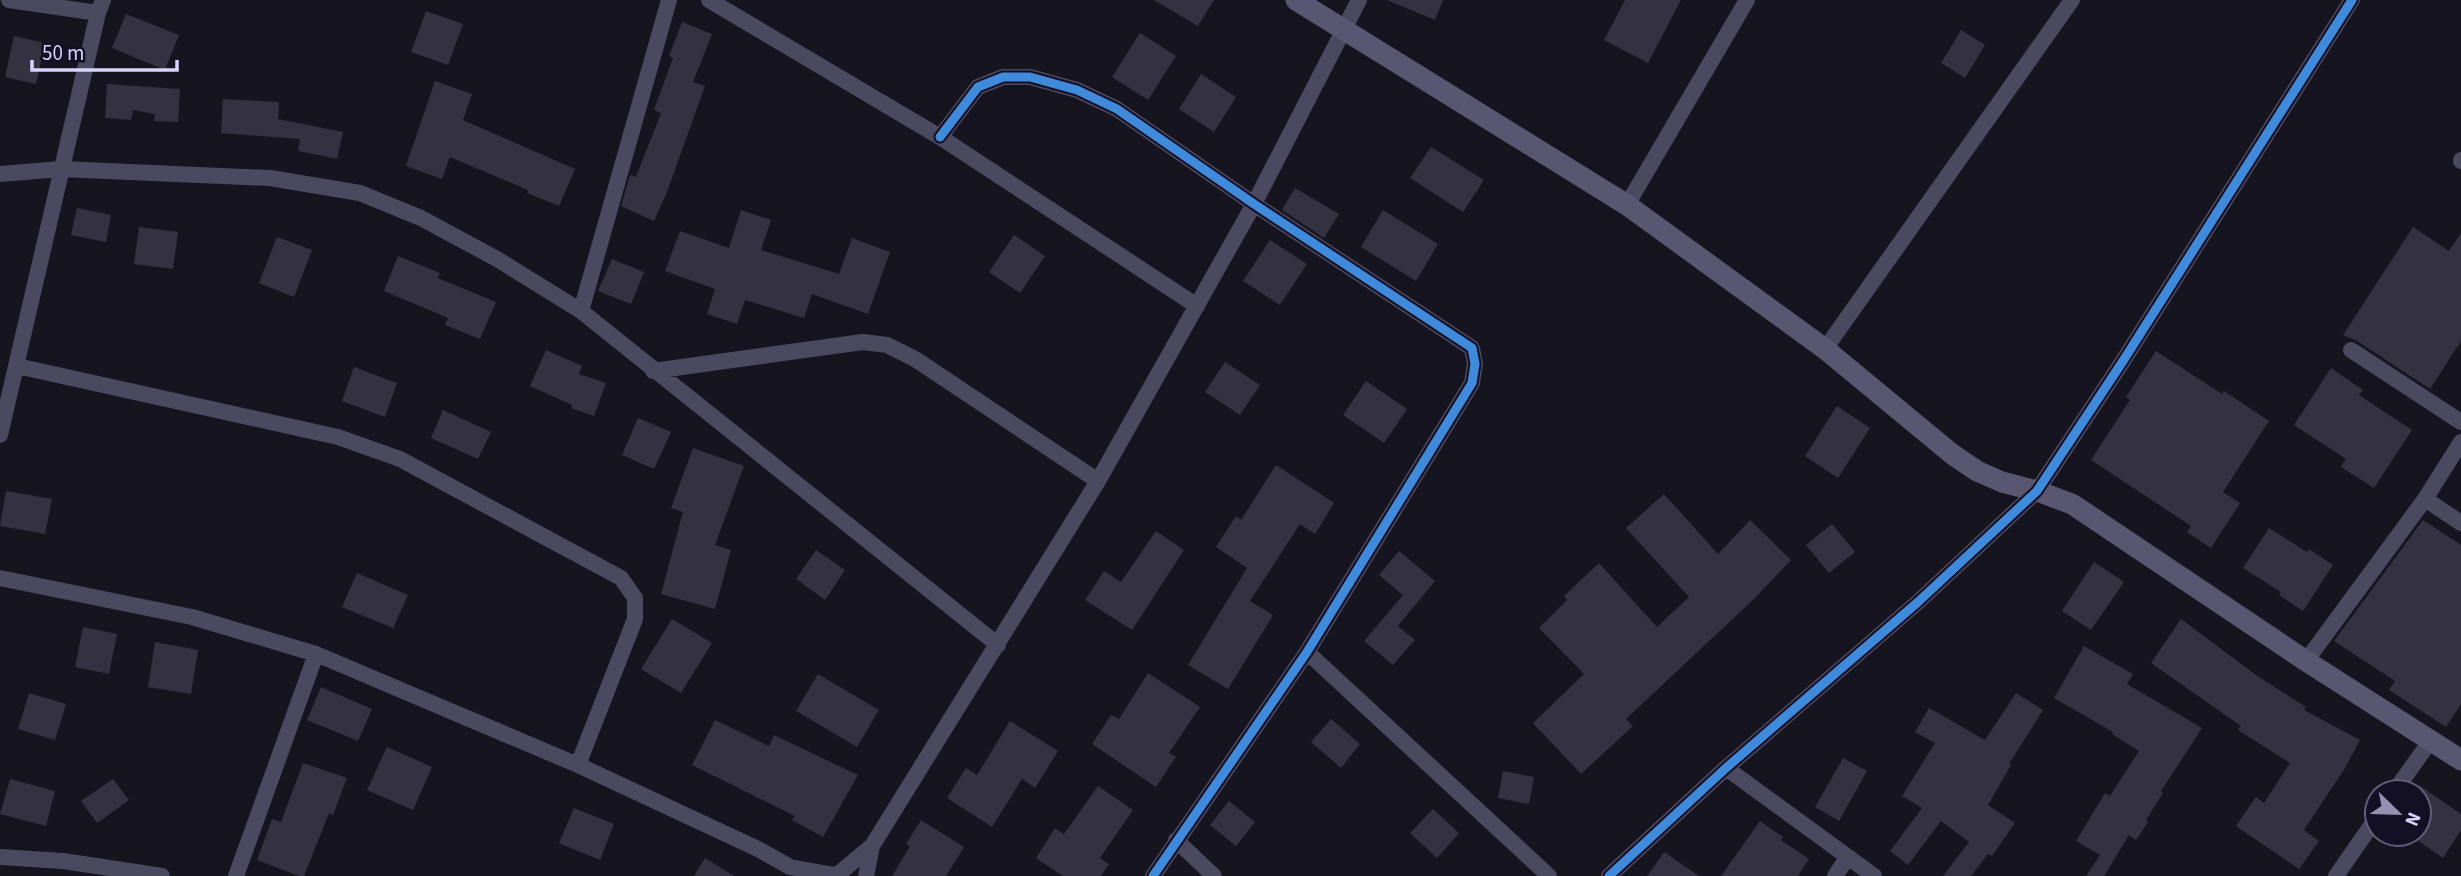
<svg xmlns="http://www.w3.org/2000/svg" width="2461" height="876" viewBox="0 0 2461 876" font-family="'Source Sans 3',sans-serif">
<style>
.building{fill:#343241}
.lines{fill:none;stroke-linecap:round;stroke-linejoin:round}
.minor{stroke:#4b4960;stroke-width:16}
.secondary{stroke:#585671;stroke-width:21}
.cycleway-casing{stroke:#130f24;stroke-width:13}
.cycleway{stroke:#408adc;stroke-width:9}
</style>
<rect width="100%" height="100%" fill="#16141f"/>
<path class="building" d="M 1154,0 L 1214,0 L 1198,26 Z
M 1387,0 L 1443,0 L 1435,20 Z
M 1625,0 L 1681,0 L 1648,63 L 1604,40 Z
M 426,11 L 463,24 L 448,65 L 411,52 Z
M 126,14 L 179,35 L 165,70 L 112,48 Z
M 682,22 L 712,34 L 693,82 L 705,86 L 667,192 L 654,221 L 621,206 L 630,175 L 636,177 L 661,113 L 654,110 L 673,58 L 669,56 Z
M 1961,30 L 1985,45 L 1965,78 L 1941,63 Z
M 1140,33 L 1176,56 L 1148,100 L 1112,77 Z
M 14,36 L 45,43 L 36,84 L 5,77 Z
M 1201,74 L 1236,97 L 1214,132 L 1179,109 Z
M 435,81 L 472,94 L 463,120 L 575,169 L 559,206 L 527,193 L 528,190 L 450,157 L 442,179 L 406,166 Z
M 107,84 L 180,89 L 178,122 L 154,121 L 155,114 L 133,110 L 131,120 L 105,118 Z
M 223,99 L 279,102 L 278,119 L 343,132 L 337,159 L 298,151 L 300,139 L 221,133 Z
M 1431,147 L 1484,180 L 1463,212 L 1410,178 Z
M 1295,188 L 1339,214 L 1324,238 L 1282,210 Z
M 77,208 L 111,215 L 106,242 L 71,235 Z
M 741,210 L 771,220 L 761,250 L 839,274 L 852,238 L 890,252 L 868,314 L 812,294 L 804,318 L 745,300 L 737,324 L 707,314 L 715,289 L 665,271 L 680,231 L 729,248 Z
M 1383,210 L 1438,244 L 1416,281 L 1361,247 Z
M 139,227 L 178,232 L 173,269 L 134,264 Z
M 2413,227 L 2449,251 L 2461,233 L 2461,341 L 2430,389 L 2357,341 L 2343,335 Z
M 1014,235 L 1045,256 L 1020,293 L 989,272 Z
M 277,237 L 312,250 L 294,297 L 259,283 Z
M 1270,240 L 1307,264 L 1280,305 L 1243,281 Z
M 398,256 L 440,273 L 438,278 L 496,302 L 480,339 L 445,325 L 448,318 L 384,291 Z
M 612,259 L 644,272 L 631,304 L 598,291 Z
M 546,350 L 582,366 L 579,374 L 606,383 L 594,416 L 571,408 L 572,405 L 530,386 Z
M 2156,351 L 2222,394 L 2224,391 L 2269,421 L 2223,492 L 2240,503 L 2211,548 L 2187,532 L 2191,526 L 2091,460 L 2130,400 L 2126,397 Z
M 1225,362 L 1260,385 L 1240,415 L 1205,392 Z
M 354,367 L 397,383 L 385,417 L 342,401 Z
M 2331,368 L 2363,390 L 2359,395 L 2412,430 L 2374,488 L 2341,467 L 2346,459 L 2294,425 Z
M 1366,381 L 1407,409 L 1384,443 L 1343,415 Z
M 1837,406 L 1870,428 L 1838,478 L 1805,456 Z
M 443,410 L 491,432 L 478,459 L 431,438 Z
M 638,418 L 671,432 L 654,469 L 622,455 Z
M 693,448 L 744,466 L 715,545 L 731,550 L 715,609 L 661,594 L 683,512 L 671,508 Z
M 1276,465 L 1334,503 L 1315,534 L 1300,524 L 1250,601 L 1273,615 L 1228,689 L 1188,665 L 1247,568 L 1216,547 L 1236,516 L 1241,520 Z
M 6,491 L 52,499 L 45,534 L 0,526 Z
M 1664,494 L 1718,554 L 1750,520 L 1791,560 L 1755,598 L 1626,719 L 1633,726 L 1581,774 L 1533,723 L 1584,674 L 1539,628 L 1567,600 L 1564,596 L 1599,563 L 1657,627 L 1689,597 L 1626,528 Z
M 2423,520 L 2461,545 L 2461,704 L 2446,727 L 2389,690 L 2395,681 L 2334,641 Z
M 1832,524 L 1855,552 L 1829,573 L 1806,545 Z
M 2269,528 L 2307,552 L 2309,549 L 2333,565 L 2303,611 L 2279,595 L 2281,592 L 2243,568 Z
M 1156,531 L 1184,550 L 1132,630 L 1085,600 L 1104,571 L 1121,582 Z
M 816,550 L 845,570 L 825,600 L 796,579 Z
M 1399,551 L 1435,581 L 1398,626 L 1415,640 L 1393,665 L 1364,641 L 1403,595 L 1379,575 Z
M 2094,562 L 2124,582 L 2091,630 L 2062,611 Z
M 357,573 L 408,595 L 393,628 L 342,607 Z
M 672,619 L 712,643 L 681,693 L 641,669 Z
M 2181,619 L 2256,675 L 2306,707 L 2304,710 L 2360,740 L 2345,768 L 2304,830 L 2319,841 L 2299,869 L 2236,826 L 2256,797 L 2264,803 L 2290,763 L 2238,730 L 2241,726 L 2151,663 Z
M 83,627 L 117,634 L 109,674 L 75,667 Z
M 155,642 L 198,650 L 191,694 L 148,687 Z
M 2084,646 L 2133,674 L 2127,684 L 2202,728 L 2161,791 L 2163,793 L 2146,820 L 2148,822 L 2136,840 L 2129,835 L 2104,876 L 2086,876 L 2100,855 L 2076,841 L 2105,793 L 2110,796 L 2139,751 L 2112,734 L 2113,732 L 2054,698 Z
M 1148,673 L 1200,707 L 1169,753 L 1176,757 L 1156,787 L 1092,744 L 1111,715 L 1119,719 Z
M 818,674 L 879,710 L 857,747 L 796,711 Z
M 321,687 L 372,709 L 358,741 L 307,720 Z
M 29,693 L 66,704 L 55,740 L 18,729 Z
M 2016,693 L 2043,710 L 2009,764 L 2011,765 L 1988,805 L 2015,823 L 1992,856 L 1988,854 L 1971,876 L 1943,876 L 1969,842 L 1941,821 L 1908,865 L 1890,851 L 1922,808 L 1902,796 L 1935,743 L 1915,732 L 1929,708 L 1985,740 Z
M 1331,719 L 1360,744 L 1341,768 L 1311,742 Z
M 715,720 L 769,746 L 774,735 L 858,775 L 823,837 L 792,820 L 795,816 L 692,765 Z
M 1010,721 L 1058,751 L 1035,788 L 1022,779 L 992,827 L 947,798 L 966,768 L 977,775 Z
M 387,747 L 432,767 L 413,810 L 367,790 Z
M 1843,758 L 1867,771 L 1839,821 L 1815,807 Z
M 303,763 L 347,778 L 333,815 L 329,813 L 304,876 L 299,876 L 257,860 L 272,819 L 281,822 Z
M 1503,771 L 1534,777 L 1529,804 L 1498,798 Z
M 10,779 L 55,791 L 46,826 L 0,814 Z
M 113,779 L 129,800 L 97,823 L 81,801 Z
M 2419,785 L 2461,814 L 2461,830 L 2443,858 L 2419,841 Z
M 1098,786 L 1133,810 L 1100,858 L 1109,864 L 1101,876 L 1063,876 L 1036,858 L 1055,828 L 1064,834 Z
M 1229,801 L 1255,822 L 1236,846 L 1210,825 Z
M 574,808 L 614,824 L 600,860 L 559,843 Z
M 1433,809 L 1459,833 L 1437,858 L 1410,833 Z
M 921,820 L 964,847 L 946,876 L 892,876 L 910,846 L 906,844 Z
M 1760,821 L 1783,837 L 1781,840 L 1809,859 L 1798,876 L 1721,876 Z
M 1664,852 L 1699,876 L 1647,876 Z
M 705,858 L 734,876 L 694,876 Z"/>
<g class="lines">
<path class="minor" d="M 9,0 L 98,13
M 709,0 L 940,137 L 1197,306
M 940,137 L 978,87 L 1003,77 L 1030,77 L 1077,90 L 1117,109 L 1254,204 L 1472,348 L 1475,364 L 1472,383 L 1307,652 L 1153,876
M 2461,160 L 2461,161
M 0,174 L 61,169 L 270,178 L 360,193 L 421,218 L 497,259 L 581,311 L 998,645
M 1627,205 L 1747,0
M 581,311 L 669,0
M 1825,349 L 2072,0
M 2351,350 L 2461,422
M 17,366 L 338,437 L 400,459 L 621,578 L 635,598 L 635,619 L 578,765
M 653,371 L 863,342 L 887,345 L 915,359 L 1098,481
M 0,435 L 98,13 L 103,0
M 2425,499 L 2461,523
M 0,578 L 192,617 L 316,654 L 578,765 L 758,849 L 790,867 L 840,876
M 1307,652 L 1549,876
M 2306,661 L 2425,499 L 2461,442
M 1726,768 L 1874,876
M 2394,792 L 2431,740
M 1176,840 L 1214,876
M 0,857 L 63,861 L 162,876
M 236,876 L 316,654
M 836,876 L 872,846
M 866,876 L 872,846 L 1098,481 L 1254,204 L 1359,0
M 1609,876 L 1726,768 L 1918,602 L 2037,491 L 2123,361 L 2352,0
M 1835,876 L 1847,858
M 2336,876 L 2377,817"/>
<path class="secondary" d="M 1296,0 L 1627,205 L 1825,349 L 1952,454 L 1977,471 L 2002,482 L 2037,491 L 2072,504 L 2306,661 L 2461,760"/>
<g class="cycleway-casing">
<path id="cycleway" d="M 940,137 L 978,87 L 1003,77 L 1030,77 L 1077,90 L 1117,109 L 1254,204 L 1472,348 L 1475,364 L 1472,383 L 1307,652 L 1153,876
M 1609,876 L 1726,768 L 1918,602 L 2037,491 L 2123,361 L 2352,0"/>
</g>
<use href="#cycleway" class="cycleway"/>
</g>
<g transform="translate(2398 813) rotate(113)"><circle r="33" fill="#130f24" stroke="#635d7b" stroke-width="2"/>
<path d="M0-5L12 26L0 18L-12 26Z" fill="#9590af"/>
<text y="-10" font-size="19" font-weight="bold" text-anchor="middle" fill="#dad3fd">N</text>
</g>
<path d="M32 60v10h145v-10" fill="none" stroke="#dad3fd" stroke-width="3.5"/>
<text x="42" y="60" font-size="21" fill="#dad3fd" stroke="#130f24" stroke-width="5" paint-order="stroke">50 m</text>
</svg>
